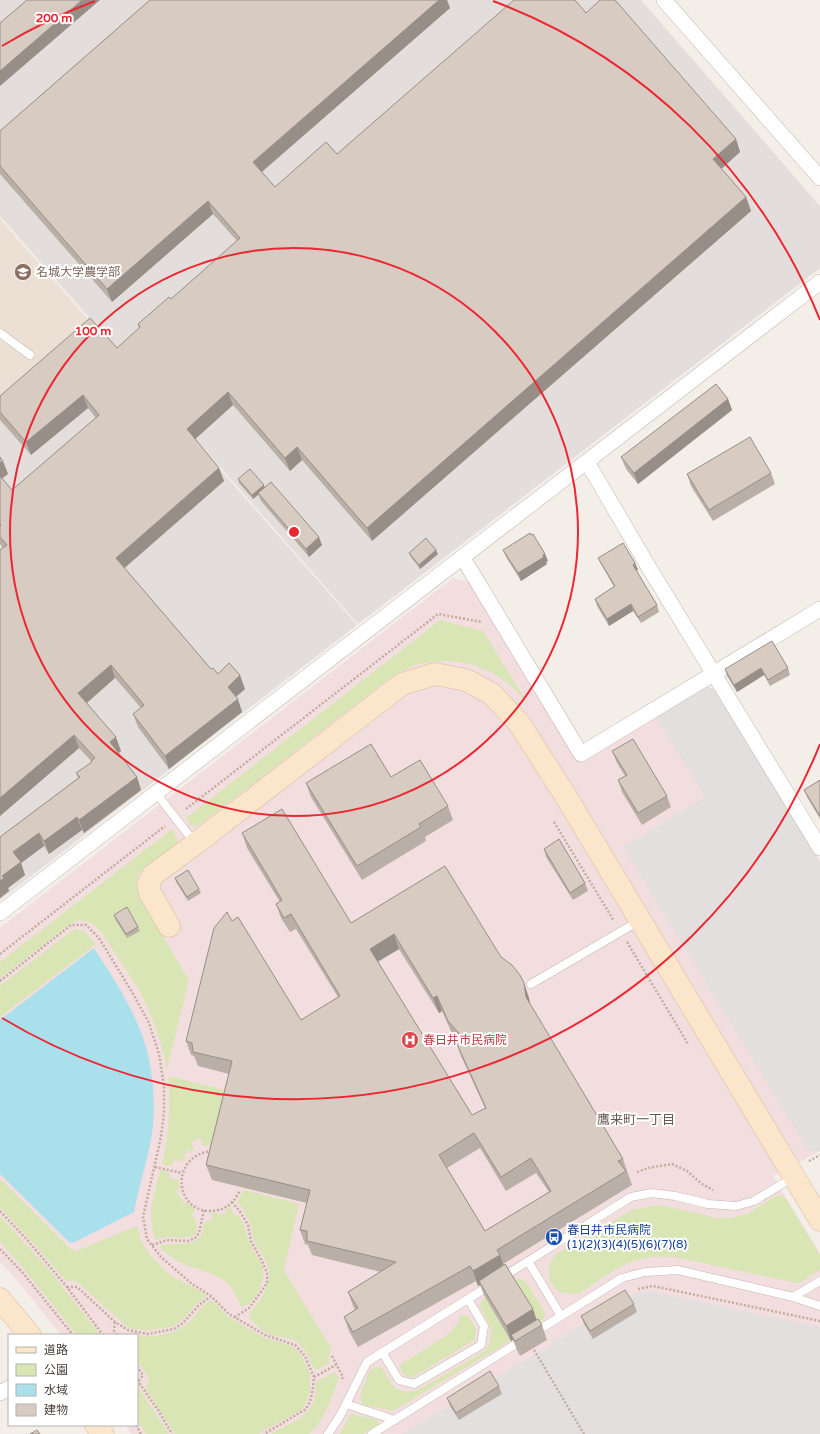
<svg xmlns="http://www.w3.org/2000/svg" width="820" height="1434" viewBox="0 0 820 1434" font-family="'Varela Round','Noto Sans JP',sans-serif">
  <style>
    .industrial { fill: #e3dedb }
    .education { fill: #ece0d4 }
    .medical { fill: #f3dedf }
    .green { fill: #d9e5b5 }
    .parking { fill: #e2dfde }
    .water { fill: #aadfec }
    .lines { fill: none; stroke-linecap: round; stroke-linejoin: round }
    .lane-casing { stroke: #c2b7af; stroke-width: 9 }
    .street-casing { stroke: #c2b7af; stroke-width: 16 }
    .secondary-casing { stroke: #d4ba9e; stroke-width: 23 }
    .path { stroke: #c0ad9e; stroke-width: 2.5; stroke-dasharray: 2 2; stroke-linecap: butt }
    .lane { stroke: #fff; stroke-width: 8 }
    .street { stroke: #fff; stroke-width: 15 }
    .secondary { stroke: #fbe6cb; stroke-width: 22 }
    .wall { fill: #baafa7; fill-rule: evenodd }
    .shaded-wall { fill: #978e88 }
    .building { fill: #d8cbc2; stroke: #978e88; fill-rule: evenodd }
    .ring { fill: none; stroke: #ed2731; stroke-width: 2 }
    .labels { text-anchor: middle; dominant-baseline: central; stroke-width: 4; stroke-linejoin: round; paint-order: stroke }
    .education-label { font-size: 12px; fill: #785e54; stroke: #fff; text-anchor: start }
    .health-label { font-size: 12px; fill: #be3a42; stroke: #fff; text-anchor: start }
    .transit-label { font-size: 12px; fill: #164399; stroke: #fff; text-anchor: start }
    .neighbourhood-label { font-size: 13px; fill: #695a50; stroke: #fff }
    .centre { fill: #ed2731; stroke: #fff; stroke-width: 2 }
    .ring-label { font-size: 12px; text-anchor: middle; font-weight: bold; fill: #ed2731; stroke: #fff; stroke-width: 4; stroke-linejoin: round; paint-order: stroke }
  </style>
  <rect width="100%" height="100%" fill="#f4eee9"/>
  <!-- industrial -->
  <path class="industrial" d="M0 0H641L820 206V268L358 624 0 216Z
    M93 325 357 625 0 900V405Z"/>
  <!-- education -->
  <path class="education" d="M0 219 92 324 0 404Z"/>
  <!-- medical -->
  <path class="medical" d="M453 578 470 582 580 762 705 686 820 862V1151L773 1176 820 1253V1434H131L126 1425H137V1335H61L16 1279 0 1262V928Z"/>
  <!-- green -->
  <path class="green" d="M440 620 483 631 530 707C524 700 518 692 511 686 482 660 438 653 402 671 396 674 391 677 386 681L198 826 190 825 186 818Z
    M172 829 177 838V843L138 874 136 883 137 891 189 981 167 1069 160 1040 150 1013 139 990 102 933 93 924 88 922 79 920 70 924 0 978V962Z
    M74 929 84 931 96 944 0 1017V986Z
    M168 1076 229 1091 217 1145 203 1146 200 1138 191 1142 194 1149 191 1152 188 1150 183 1156 185 1159 182 1162 175 1159 171 1166 164 1165 162 1163C169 1134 171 1106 168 1076Z
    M161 1170 168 1172 170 1175 169 1179H178L180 1189 176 1191 185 1204 187 1202 195 1209 192 1215C198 1221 199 1227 195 1235L184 1238 166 1237 155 1240C147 1213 153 1197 160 1171Z
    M0 1179 74 1252 137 1226 141 1241 152 1257 170 1275 206 1294 205 1298 195 1305 185 1318 173 1327 148 1330 131 1329 123 1323 76 1281H66L40 1251 0 1207Z
    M244 1190 299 1204 284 1270 331 1348 328 1361 330 1363 317 1370C308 1364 308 1349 297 1342 288 1336 276 1338 267 1333 259 1329 253 1322 248 1316 252 1309 258 1304 262 1296 276 1270 267 1265 255 1242 252 1236 252 1230 250 1224 249 1218 243 1214 243 1208L237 1202Z
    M782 1195 786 1199 820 1255V1270L801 1282 797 1283 674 1257C665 1257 655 1256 646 1258 622 1262 600 1280 580 1293 553 1300 539 1274 556 1254L632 1210 654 1206H665L717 1218C726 1218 737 1218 746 1214 759 1209 768 1197 782 1195Z
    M230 1207 234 1215H238C247 1226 246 1239 254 1251 257 1257 263 1263 263 1270 265 1283 255 1306 241 1307 238 1300 235 1293 231 1287 218 1272 197 1271 181 1263 172 1259 165 1252 159 1246 178 1240 202 1252 204 1223L206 1221H212V1213L217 1212 218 1215 226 1213V1209Z
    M0 1216 51 1272 100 1335H77L14 1257 0 1242Z
    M519 1279 523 1280 527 1283 544 1311 545 1316 542 1322 393 1411 365 1405 362 1403 360 1397 369 1371C373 1368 377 1366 382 1368 386 1373 388 1380 393 1385 400 1393 411 1393 420 1389L483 1352C499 1333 488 1324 480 1306L482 1300 516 1280Z
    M210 1301 214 1302 227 1316 263 1337 289 1345 296 1349 302 1356 310 1374V1391L305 1405 301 1410 258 1434H175L146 1389 149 1378 137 1361V1335C153 1338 175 1335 188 1323 196 1316 200 1307 210 1301Z
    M463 1315 469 1317C474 1325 479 1332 473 1341L413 1377C405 1378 403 1373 400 1367L401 1364 446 1336 457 1325 460 1316Z
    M335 1372 339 1378C331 1398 325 1421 309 1434H270C285 1426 308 1418 314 1400 316 1394 315 1387 317 1381Z
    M137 1385 169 1434H146L137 1419Z
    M352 1414 377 1420 379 1424 363 1434H340L350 1415Z"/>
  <!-- parking -->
  <path class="parking" d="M705 686 715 689 820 862V1151L817 1152 808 1150 623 847 705 797 656 717Z
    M638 1292H652L820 1327V1434H402L632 1295Z"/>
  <!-- water -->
  <path class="water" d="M94 948C108 970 123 992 134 1016 151 1050 156 1089 153 1126 150 1155 139 1183 134 1212L73 1243 69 1242 0 1174V1020Z"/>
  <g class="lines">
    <defs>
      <path id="lane" d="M0 333 30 355
        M156 793 195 843
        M531 984 639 921
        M528 1261 561 1316
        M501 1278 631 1197 652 1193 675 1196 708 1204 736 1206 754 1201 794 1177
        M793 1297 820 1281
        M534 1333 622 1278 645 1272 678 1270 793 1297 820 1306
        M382 1352 399 1380 414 1384 481 1345 484 1326 468 1299
        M346 1404 395 1420
        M328 1434 340 1416 367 1362 492 1284
        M372 1434 524 1339"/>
      <path id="street" d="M664 0 820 178
        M587 462 648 566 820 848
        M463 558 581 754 820 609
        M0 913 820 282
        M0 1393 9 1388"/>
      <path id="secondary" d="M169 926 150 893 148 884 153 875 195 844 402 684 435 674 466 680 492 694 519 723 565 795 820 1220
        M0 1299 30 1335
        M96 1425 103 1434"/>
    </defs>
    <!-- lane casing -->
    <use href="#lane" class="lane-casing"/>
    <!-- street casing -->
    <use href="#street" class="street-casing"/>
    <!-- secondary casing -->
    <use href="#secondary" class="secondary-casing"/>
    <!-- path -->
    <path class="path" d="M186 809 438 614 482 622
      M554 822 614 921
      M627 942 688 1044
      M0 954 165 826
      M0 981 71 925H86L99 938 132 992 149 1023 159 1054 164 1086V1113L161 1137 143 1217 147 1239 161 1257 192 1284 211 1296 229 1314 265 1335 295 1345 305 1356 314 1377 313 1388 310 1402 306 1409 264 1434
      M212 1151C171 1155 173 1209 209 1211 217 1211 225 1209 231 1203 235 1200 237 1195 240 1191
      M809 1161 820 1155
      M155 1167 182 1173
      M637 1172 648 1168 672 1164 687 1171 702 1184 713 1190
      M232 1202 241 1213 248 1225 251 1241 261 1259 267 1273V1283L258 1296 249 1308 235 1317
      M0 1211 29 1242 67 1287 103 1335
      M152 1245 167 1240 188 1241 195 1238 199 1233 204 1210
      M0 1249 22 1272 73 1335
      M67 1287H77L115 1322 128 1330 148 1334 174 1329 183 1323 198 1306 211 1296
      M638 1289 653 1286 820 1321
      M115 1322 114 1331 117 1335
      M534 1350 584 1434
      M332 1356 343 1377 342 1379
      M137 1366 143 1375 138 1382
      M314 1377 336 1365
      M137 1380 158 1410 172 1434
      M136 1425 141 1434"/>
    <!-- lane -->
    <use href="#lane" class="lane"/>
    <!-- street -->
    <use href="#street" class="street"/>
    <!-- secondary -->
    <use href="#secondary" class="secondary"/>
  </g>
  <!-- wall -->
  <path class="wall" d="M150 0H447L450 8 262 172 275 187 337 154 586 13 736 139 740 152 721 169 746 197 751 211 372 541 302 460 290 471 233 405 195 439 219 468 224 481 124 568 211 669 245 689 236 697 242 712 169 769 138 727 133 714 141 708 115 678 87 703 121 751 118 753 137 777 141 790 84 833 82 830 49 854 44 846 21 863 25 875 8 888 9 891 0 898V837L78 778 76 773 92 762 79 748 0 816V550L3 548 0 544V457L8 474 2 478 12 490 96 418 88 408 31 455 0 420V396L117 348 139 329 138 324 171 299 237 241 213 214 112 302 0 174V131Z
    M728 399 732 410 638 484 626 469 621 457Z
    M771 473 775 484 713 521 691 486 687 474Z
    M238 479 265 488 322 545 309 557 261 501 258 494 253 499 239 483Z
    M503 550 545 554 548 561 546 562 547 564 521 581 506 557Z
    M409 553 438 554 420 569 410 556Z
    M598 558 635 563 638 570 636 571 657 605 659 612 641 623 633 611 609 626 597 606 595 599 614 587 601 564Z
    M788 668 790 675 770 686 764 675 737 692 727 676 725 669Z
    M612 751 667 796 671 807 642 825 622 792 618 780 625 776 617 763Z
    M391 777 448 806 453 820 425 837 426 841 362 880 311 797 306 783Z
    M820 780V819L807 797 804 790Z
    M242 833 351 923 501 957 524 983 529 998 530 1004 623 1159 632 1185 503 1264 536 1320 542 1325 547 1340 520 1356 517 1350 513 1340 511 1341 484 1295 480 1285 478 1286 476 1281 358 1347 349 1331 344 1317 355 1310 353 1306 348 1292 381 1272 312 1255 308 1245 305 1244 300 1230 307 1203 212 1180 206 1165 229 1074 198 1066 194 1056 191 1055 186 1041 232 921 301 1020 338 997 296 929 290 932 281 918 276 904 280 902 247 848ZM399 949 439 1013 442 1011 453 1036 458 1041 456 1042 461 1056 485 1108 472 1115 378 962ZM480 1148 506 1191 536 1173 549 1192 485 1231 447 1168Z
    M544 849 585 883 588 891 573 900 546 857Z
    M175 878 199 889 201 893 188 901 176 882Z
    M114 915 138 927 140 931 127 938 115 919Z
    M634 1304 637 1312 593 1339 584 1324 581 1316Z
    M499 1386 502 1394 459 1420 450 1406 447 1398Z"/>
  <!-- shaded-wall -->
  <path class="shaded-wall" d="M82 0H100L0 86V71Z
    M439 0H447L450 8 258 175 253 162Z
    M736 139 740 152 718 172 713 159Z
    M746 197 751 211 372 541 367 528Z
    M208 201 213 214 112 302 107 289Z
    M228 392 233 405 192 442 187 429Z
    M83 395 88 408 31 455 26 442Z
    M728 399 732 410 638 484 634 473Z
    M297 447 302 460 290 471 285 458Z
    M3 461 8 474 0 480V463Z
    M219 468 224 481 120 572 116 558Z
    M264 485 265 489 253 499 252 495Z
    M319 537 322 545 309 557 306 549Z
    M436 550 438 554 420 569 419 565Z
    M545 554 548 561 546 562 547 564 521 581 518 573Z
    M635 563 638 570 635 571 633 565Z
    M631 604 633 611 609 626 607 619Z
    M111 665 115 678 83 706 78 693Z
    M761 668 764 675 737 692 734 685Z
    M240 675 245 689 232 700 228 687Z
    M238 699 242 712 169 769 165 756Z
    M74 735 79 748 0 816V798Z
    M116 737 121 751 115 756 110 742Z
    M137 777 141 790 84 833 79 820Z
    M77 817 82 830 49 854 44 841Z
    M39 833 44 846 21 863 25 875 8 888 9 891 0 898V881L13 852Z
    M394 934 399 949 375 963 370 949Z
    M524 983 529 998 531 1011 526 997Z
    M437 996 442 1011 439 1013 433 998Z
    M500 1255 505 1269 479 1281 480 1285 478 1286 473 1271Z
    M533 1309 538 1324 511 1335 513 1340 511 1341 506 1326Z"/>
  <!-- building -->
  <path class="building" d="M27 0H82L0 71V23Z
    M150 0H439L253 162 275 187 326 142 337 154 514 0H575L586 13 600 0H615L736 139 713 159 746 197 367 528 297 447 285 458 228 392 187 429 219 468 116 558 211 669 213 668 218 674 229 663 240 675 228 687 238 699 165 756 133 714 144 705 111 665 78 693 116 737 110 742 137 777 79 820 77 817 44 841 39 833 13 852 21 862 2 876 4 878 0 881V837L80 777 76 773 92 762 91 761 95 758 74 735 0 798V550L7 545 0 537V526L1 525 0 524V476L12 490 99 415 83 395 26 442 0 412V396L90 318 117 348 140 327 138 324 169 297 171 299 240 238 208 201 107 289 0 166V131Z
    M716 384 728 399 634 473 621 457Z
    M750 437 771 473 709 510 687 474Z
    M0 457 3 461 0 463Z
    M250 469 264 485 252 495 238 479Z
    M271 482 319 537 306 549 258 493Z
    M530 533 531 535 533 534 545 554 543 555 544 557 518 573 503 550Z
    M426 538 436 550 419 565 409 553Z
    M623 543 635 563 633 565 657 605 638 617 631 604 607 619 595 599 615 586 598 558Z
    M772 641 788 668 768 680 761 668 734 685 725 669Z
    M633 739 667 796 638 813 618 780 627 775 612 751Z
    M371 744 391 777 420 760 448 806 419 824 421 827 357 866 306 783Z
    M820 780V816L804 790Z
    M282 809 351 923 445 866 501 957 512 965 520 975 524 983 526 997 623 1159 618 1161 626 1171 497 1250 500 1255 473 1271 470 1266 353 1332 344 1317 358 1308 348 1292 396 1262 307 1241V1231L300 1230 310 1190 206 1165 232 1061 193 1052 192 1043 186 1041 214 928 227 912 232 921 238 917 301 1020 340 996 291 914 284 918 276 904 282 900 242 833ZM394 934 433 998 437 996 448 1021 463 1038 456 1042 486 1108 472 1115 370 949ZM474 1133 501 1177 531 1158 551 1191 485 1231 439 1155Z
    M559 839 585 883 570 893 544 849Z
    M188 870 199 889 187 897 175 878Z
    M127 907 138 927 126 934 114 915Z
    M505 1264 533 1309 506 1326 479 1281Z
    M625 1290 634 1304 590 1331 581 1316Z
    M538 1319 542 1325 515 1341 511 1335Z
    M490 1371 499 1386 456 1413 447 1398Z
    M37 1430 40 1434H30Z"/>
  <!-- distance rings -->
  <g class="ring">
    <circle cx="294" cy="532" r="284"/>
    <path d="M820 744A567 567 0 0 1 2 1018M2 46A567 567 0 0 1 95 1M493 1A567 567 0 0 1 820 320"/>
  </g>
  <!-- icons -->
  <defs>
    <symbol id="university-disc" viewBox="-11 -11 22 22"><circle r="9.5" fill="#8d6e63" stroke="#fff"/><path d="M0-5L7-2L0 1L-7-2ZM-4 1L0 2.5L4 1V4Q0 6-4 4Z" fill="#fff"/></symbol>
    <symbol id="hospital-disc" viewBox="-11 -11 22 22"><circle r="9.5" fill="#e0444e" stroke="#fff"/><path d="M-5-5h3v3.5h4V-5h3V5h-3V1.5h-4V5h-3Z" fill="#fff"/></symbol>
    <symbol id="bus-disc" viewBox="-11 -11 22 22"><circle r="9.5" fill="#1a4fb4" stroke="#fff"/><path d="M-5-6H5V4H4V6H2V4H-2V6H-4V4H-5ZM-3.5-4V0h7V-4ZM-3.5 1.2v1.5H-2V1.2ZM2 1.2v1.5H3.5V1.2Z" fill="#fff"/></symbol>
  </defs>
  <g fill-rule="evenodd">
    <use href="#university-disc" x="13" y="262" width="20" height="20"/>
    <use href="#hospital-disc" x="400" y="1030" width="20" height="20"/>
    <use href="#bus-disc" x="544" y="1227" width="20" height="20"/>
  </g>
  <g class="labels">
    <!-- education labels -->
    <g class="education-label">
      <text x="36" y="272">名城大学農学部</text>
    </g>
    <!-- health labels -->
    <g class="health-label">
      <text x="423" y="1040">春日井市民病院</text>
    </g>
    <!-- transit labels -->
    <g class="transit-label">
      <text x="567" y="1230">春日井市民病院<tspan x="567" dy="14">(1)(2)(3)(4)(5)(6)(7)(8)</tspan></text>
    </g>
    <!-- neighbourhood labels -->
    <g class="neighbourhood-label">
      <text x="636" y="1120">鷹来町一丁目</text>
    </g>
  </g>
  <circle cx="294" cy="532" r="6" class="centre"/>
  <g class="ring-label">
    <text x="54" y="22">200 m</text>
    <text x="93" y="335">100 m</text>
  </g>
  <!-- legend -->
  <rect x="8" y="1334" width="130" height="92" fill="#ffffff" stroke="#b5b2af"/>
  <rect x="16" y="1347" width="20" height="6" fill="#fbe6cb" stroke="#b5b2af"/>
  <text x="44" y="1354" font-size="12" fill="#473e38">道路</text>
  <rect x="16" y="1364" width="20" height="12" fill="#d9e5b5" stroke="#b5b2af"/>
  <text x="44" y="1374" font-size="12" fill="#473e38">公園</text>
  <rect x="16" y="1384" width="20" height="12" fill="#aadfec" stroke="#b5b2af"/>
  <text x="44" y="1394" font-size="12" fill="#473e38">水域</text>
  <rect x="16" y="1404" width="20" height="12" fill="#d8cbc2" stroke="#b5b2af"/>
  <text x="44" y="1414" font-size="12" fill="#473e38">建物</text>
</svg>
